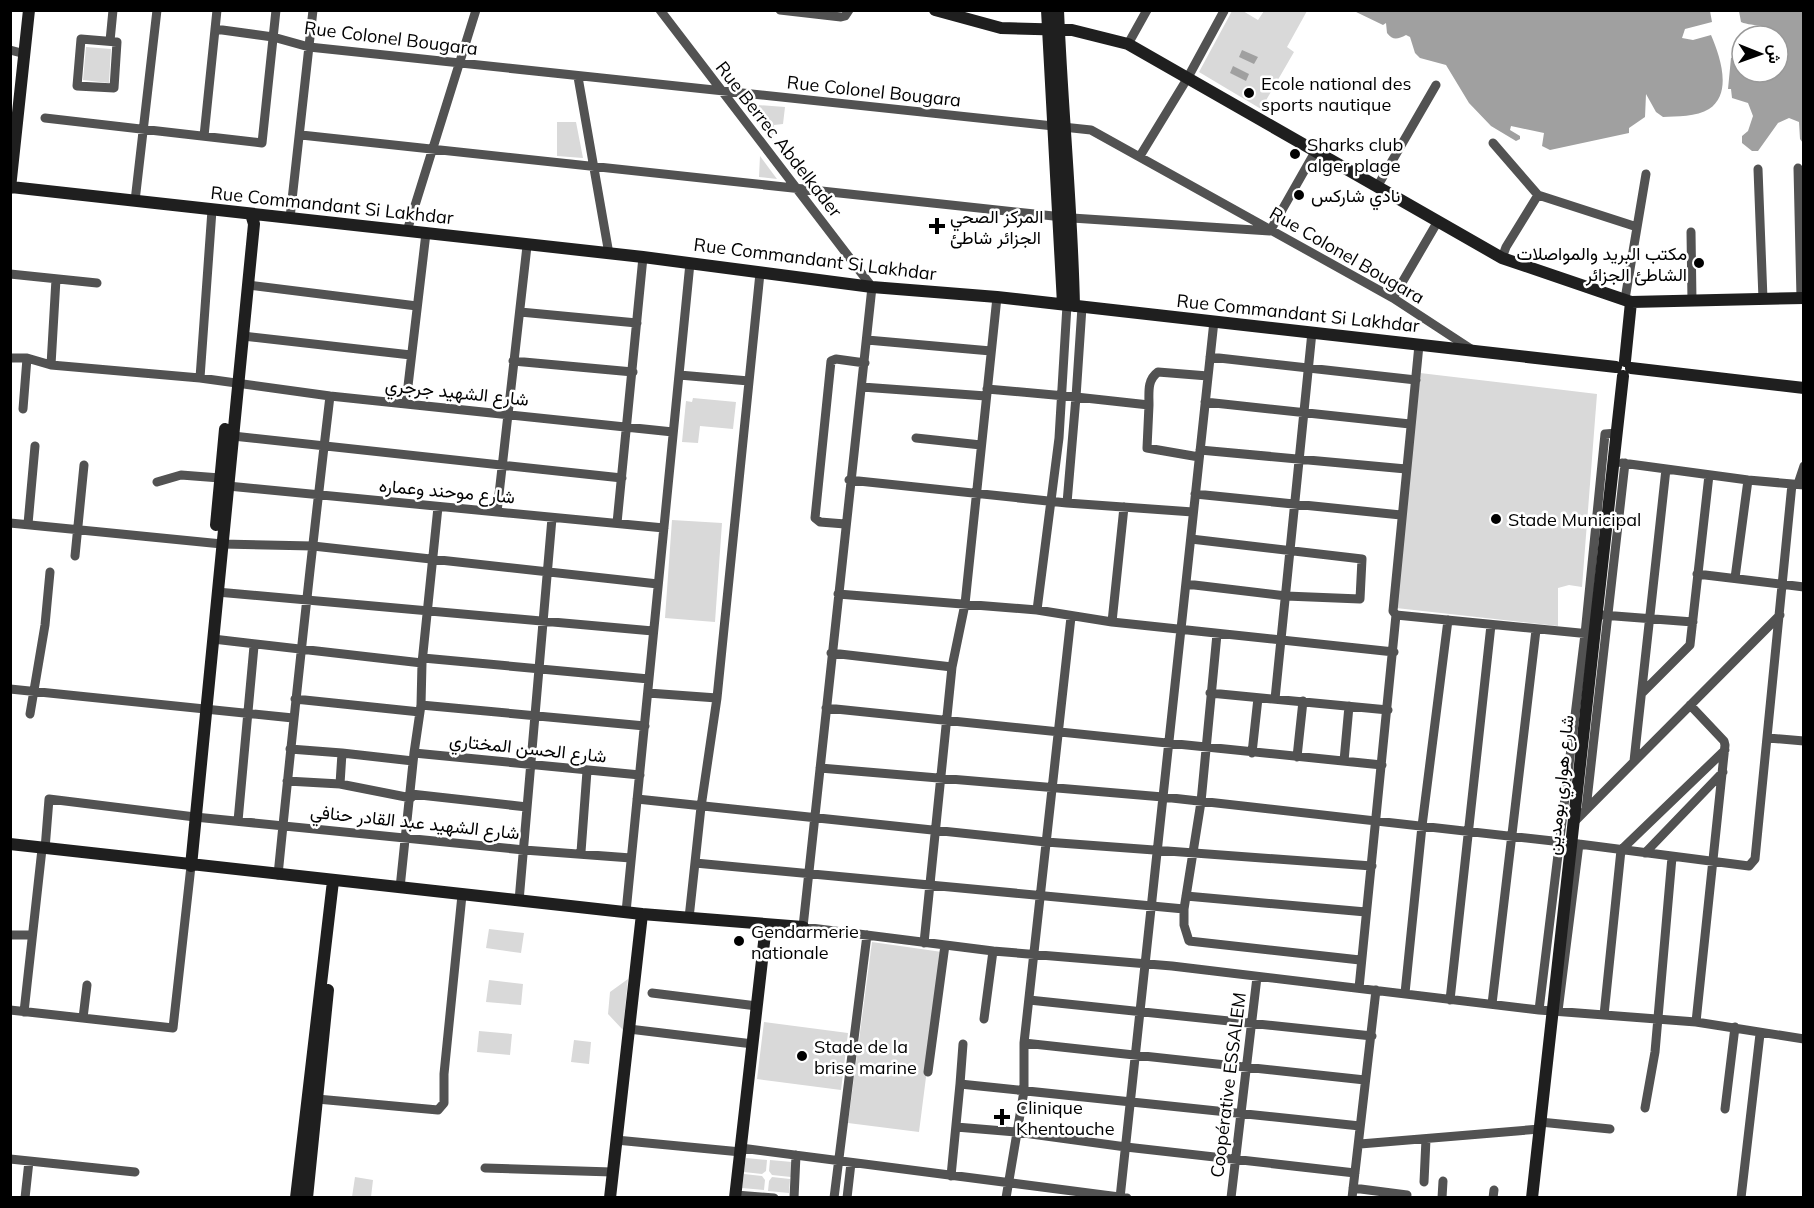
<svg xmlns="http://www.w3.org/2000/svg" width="1814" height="1208" viewBox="0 0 1814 1208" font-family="Mulish,Vazirmatn,sans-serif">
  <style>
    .green { fill: #d9d9d9 }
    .water { fill: #a0a0a0 }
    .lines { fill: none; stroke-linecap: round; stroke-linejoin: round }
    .street { stroke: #525252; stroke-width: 9 }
    .secondary { stroke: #1f1f1f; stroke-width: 12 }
    .poi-dot { fill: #000; stroke: #fff; stroke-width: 2 }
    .labels { text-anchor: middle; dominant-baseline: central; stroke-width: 5; stroke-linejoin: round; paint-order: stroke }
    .street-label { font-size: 18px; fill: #000; stroke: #fff }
    .poi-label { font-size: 18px; fill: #000; stroke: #fff; text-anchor: start }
  </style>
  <rect width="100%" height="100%" fill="#fff"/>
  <!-- green -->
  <path class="green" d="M1232 11H1243L1258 20 1264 11H1307L1287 47 1294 52 1261 109 1199 72Z
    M86 47 111 49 109 83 83 80Z
    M743 104 785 107 783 124 774 125 773 141Z
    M557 122H576L583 158 557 156Z
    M760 156 777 179 759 177Z
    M1420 373 1597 394 1582 587 1569 585 1558 588V626L1396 608Z
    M693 398 736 402 733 429 700 426 698 443 682 442 686 401 692 402Z
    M672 520 722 523 715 622 665 618Z
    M489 929 524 933 521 953 486 948Z
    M872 942 942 952 919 1132 848 1123Z
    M628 979 623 1030 608 1014 610 992Z
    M489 980 523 984 521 1005 486 1002Z
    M764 1022 848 1033 841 1090 757 1079Z
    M479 1031 512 1034 510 1055 477 1052Z
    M574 1040 591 1042 589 1064 571 1062Z
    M746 1158 767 1160 766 1171 762 1174 744 1172Z
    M770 1160 792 1162 791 1177 772 1175 769 1171Z
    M744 1174 762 1176 765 1180 764 1190 742 1188Z
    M355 1177 373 1180 371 1197H352Z
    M772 1177 790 1179 789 1193 768 1191 769 1181Z"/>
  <!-- water -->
  <path class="water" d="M1354 11H1710L1712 22 1685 29 1682 38 1693 40 1711 35C1720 56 1733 93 1709 109 1697 117 1676 116 1663 117L1656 112 1646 94 1645 117 1629 128V133L1550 150 1542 146 1544 133 1511 126 1510 130 1520 136V139L1516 141 1491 126 1469 103 1446 65 1420 58 1415 53 1410 37 1406 35C1398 39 1393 41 1387 33L1386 23 1383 25Z
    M1739 11H1803V143L1800 139 1799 122 1789 118 1778 123 1758 151H1752L1742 143V136L1748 131 1753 116 1748 103 1732 98 1731 89H1728L1731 58 1742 55V72H1778V48L1782 42C1779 22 1755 28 1741 22Z
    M1242 50 1258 57 1254 64 1239 57Z
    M1233 66 1249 74 1246 81 1230 73Z"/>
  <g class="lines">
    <!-- street -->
    <path class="street" d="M660 10 872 287 803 927 993 951 1172 966 1539 1010 1696 1022 1804 1039
      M780 10 841 17 845 16 849 10
      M215 29 273 37 309 47 1091 130 1393 298 1471 349
      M81 39 117 42 114 88 77 86Z
      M110 41 113 10
      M1128 44 1147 10
      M10 50 25 54
      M578 77 609 254
      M45 118 262 143 276 10
      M301 135 1072 218 1270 231 1315 152
      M204 136 217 10
      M1493 143 1538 195 1637 227
      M1140 156 1187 79 1224 11
      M1798 168 1801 298
      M1758 169 1763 299
      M1377 187 1436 85
      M135 201 157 10
      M290 218 313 10
      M407 231 476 10
      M1691 232 1692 301
      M1502 258 1506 247 1538 195
      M10 274 97 283
      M248 285 417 306
      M1393 298 1438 221
      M1625 299 1646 174
      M1082 307 1076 397 1149 405 1147 448 1199 457
      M520 312 637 323
      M243 336 411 355
      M867 340 991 351
      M1210 357 1416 380
      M10 358H27L51 365 200 378 330 396 673 432
      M513 361 633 372
      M51 365 56 279
      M679 375 749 381
      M200 378 212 210
      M862 387 986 396
      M987 389 1076 397 1067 503
      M1205 402 1410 424
      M406 403 426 233
      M1149 405C1149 392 1147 380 1158 372L1208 376
      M23 409 27 358
      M233 436 622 478
      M916 438 981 445
      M1200 450 1406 469
      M1622 463 1748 480 1804 485
      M849 480 1067 503 1193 512
      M157 482 181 475 220 478
      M1798 484 1804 466
      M228 486 664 528
      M1195 494 1401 515
      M497 512 527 246
      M10 523 222 544 313 546 658 584
      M617 523 643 257
      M28 524 35 446
      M845 524 820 522 815 518 831 361 836 359 865 363
      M75 556 84 465
      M1697 574 1804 587
      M1735 578 1748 480
      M1186 584 1286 596 1360 599 1362 559 1191 539
      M217 592 653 631
      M838 594 1037 610 1112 622 1394 652
      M1037 610 1059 438 1067 305
      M1396 615 1393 611 1419 345
      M1602 615 1693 622
      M1112 622 1124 507
      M1217 634 1201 802 1184 909V925L1189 941 1360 960
      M213 639 422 663
      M831 653 952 667
      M423 658 649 679
      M10 689 293 718
      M648 693 717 698
      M1210 693 1388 710
      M1642 693 1690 645 1709 475
      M295 699 420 712
      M1275 699 1312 332
      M421 705 645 726
      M1690 705 1724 741 1725 745 1696 1022
      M826 708 1382 765
      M30 714 45 625 50 572
      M1768 738 1804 741
      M290 749 342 753
      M414 753 640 775
      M1252 753 1258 698
      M1297 757 1303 701
      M1344 761 1349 706
      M1634 761 1666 469
      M820 768 1163 797 1571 843 1749 866 1755 859 1792 484
      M287 781 340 784 411 798
      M340 784 342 753 413 761
      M411 794 527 807
      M637 799 1046 842 1372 866
      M1586 809 1625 463
      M238 821 254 646
      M1574 822 1780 615
      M45 849 49 799 195 817 524 850 631 858
      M581 852 587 771
      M1645 853 1723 772
      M695 863 1184 909
      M278 875C294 715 311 556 330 396
      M400 888 414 753 421 705 422 663 438 507
      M1186 896 1366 912
      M519 901 552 518
      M626 912 690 263
      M689 918 701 807 717 698 760 273
      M10 935H32
      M924 943 952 667 965 604 997 297
      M1359 988 1396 615 1590 634
      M652 993 757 1006
      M1405 993 1422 826 1448 620
      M1029 1000 1372 1036
      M1450 1000 1491 625
      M1492 1004 1536 630
      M10 1010 173 1028 191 866
      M1539 1010 1585 634 1605 434 1617 433
      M1558 1011 1579 844
      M24 1012 42 849
      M1604 1015 1621 850 1725 750
      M83 1018 87 985
      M984 1019 993 951
      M629 1029 753 1044
      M1024 1043 1365 1080
      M928 1072 945 945
      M960 1084 963 1044
      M317 1099 438 1110 444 1103V1074L462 895
      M1645 1108 1655 1052 1672 857
      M1725 1109 1735 1027
      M1540 1122 1610 1129
      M956 1127 1016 1132 1126 1147 1355 1173
      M616 1140 741 1152
      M1360 1144 1540 1129
      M741 1148 1127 1198
      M10 1159 135 1172
      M485 1168 612 1172
      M951 1176 960 1084 1360 1126
      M1424 1182 1426 1139
      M1353 1188 1407 1195
      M736 1195 774 1198
      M25 1198 29 1161
      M794 1198 796 1155
      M834 1198 867 935
      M847 1198 851 1163
      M1006 1198 1024 1091V1043L1071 617
      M1120 1198 1214 321
      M1231 1198 1257 977
      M1352 1198 1376 990
      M1442 1198 1443 1181
      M1493 1198 1494 1190
      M1741 1198 1760 1034"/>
    <!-- secondary -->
    <path class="secondary" d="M935 10 1001 28 1072 30 1128 44 1502 258 1631 302 1804 298
      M1047 10 1063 304
      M1058 10C1062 109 1072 207 1074 306
      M11 187 643 257 872 287 997 297 1616 367
      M10 188 29 10
      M1625 361 1631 302
      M1631 368 1804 388
      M216 525 225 429
      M10 844 642 914 803 927
      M191 866 254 224 251 214
      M296 1198 333 881
      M307 1198 328 990
      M610 1198 642 914
      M735 1198 766 925
      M1532 1198 1623 376"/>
  </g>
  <!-- markers -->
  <g class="poi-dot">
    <circle cx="1249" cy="93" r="6"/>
    <circle cx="1295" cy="154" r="6"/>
    <circle cx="1299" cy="195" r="6"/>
    <path d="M934 217h6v6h6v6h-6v6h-6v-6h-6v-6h6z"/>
    <circle cx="1699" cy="263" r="6"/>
    <circle cx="1496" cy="519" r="6"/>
    <circle cx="739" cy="941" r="6"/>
    <circle cx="802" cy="1056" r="6"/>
    <path d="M999 1108h6v6h6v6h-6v6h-6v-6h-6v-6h6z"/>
  </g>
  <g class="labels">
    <!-- street labels -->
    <g class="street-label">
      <text transform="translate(391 38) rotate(7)">Rue Colonel Bougara</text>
      <text transform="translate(874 91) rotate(6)">Rue Colonel Bougara</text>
      <text transform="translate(779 139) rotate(52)">Rue Berrec Abdelkader</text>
      <text transform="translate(332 205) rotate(6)">Rue Commandant Si Lakhdar</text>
      <text transform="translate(1347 255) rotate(30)">Rue Colonel Bougara</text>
      <text transform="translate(815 259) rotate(7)">Rue Commandant Si Lakhdar</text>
      <text transform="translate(1298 313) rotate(6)">Rue Commandant Si Lakhdar</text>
      <text transform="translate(457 392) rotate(6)">شارع الشهيد جرجري</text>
      <text transform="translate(447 491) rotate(5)">شارع موحند وعماره</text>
      <text transform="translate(528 748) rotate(6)">شارع الحسن المختاري</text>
      <text transform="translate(1560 785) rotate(-84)">شارع هواري بومدين</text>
      <text transform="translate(415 822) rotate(6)">شارع الشهيد عبد القادر حنافي</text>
      <text transform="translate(1228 1085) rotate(-83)">Coopérative ESSALEM</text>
    </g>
    <!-- poi labels -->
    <g class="poi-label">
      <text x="1261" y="83">Ecole national des<tspan x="1261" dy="21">sports nautique</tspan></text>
      <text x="1307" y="144">Sharks club<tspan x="1307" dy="21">alger plage</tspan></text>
      <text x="1311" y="195">نادي شاركس</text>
      <text x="950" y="216">المركز الصحي<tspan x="950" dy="21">الجزائر شاطئ</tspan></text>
      <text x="1687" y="253" text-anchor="end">مكتب البريد والمواصلات<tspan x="1687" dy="21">الشاطئ الجزائر</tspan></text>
      <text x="1508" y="519">Stade Municipal</text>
      <text x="751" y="931">Gendarmerie<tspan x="751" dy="21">nationale</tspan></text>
      <text x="814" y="1046">Stade de la<tspan x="814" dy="21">brise marine</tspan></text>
      <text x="1016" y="1107">Clinique<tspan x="1016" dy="21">Khentouche</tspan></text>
    </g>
  </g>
  <!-- border -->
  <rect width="1814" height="1208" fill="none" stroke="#000000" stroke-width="24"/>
  <!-- north arrow -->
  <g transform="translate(1760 54) rotate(91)"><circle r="28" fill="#ffffff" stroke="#999999" stroke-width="1.5"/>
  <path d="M0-4.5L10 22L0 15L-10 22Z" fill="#000000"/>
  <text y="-9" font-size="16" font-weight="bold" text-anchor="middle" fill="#000000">ش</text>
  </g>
</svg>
